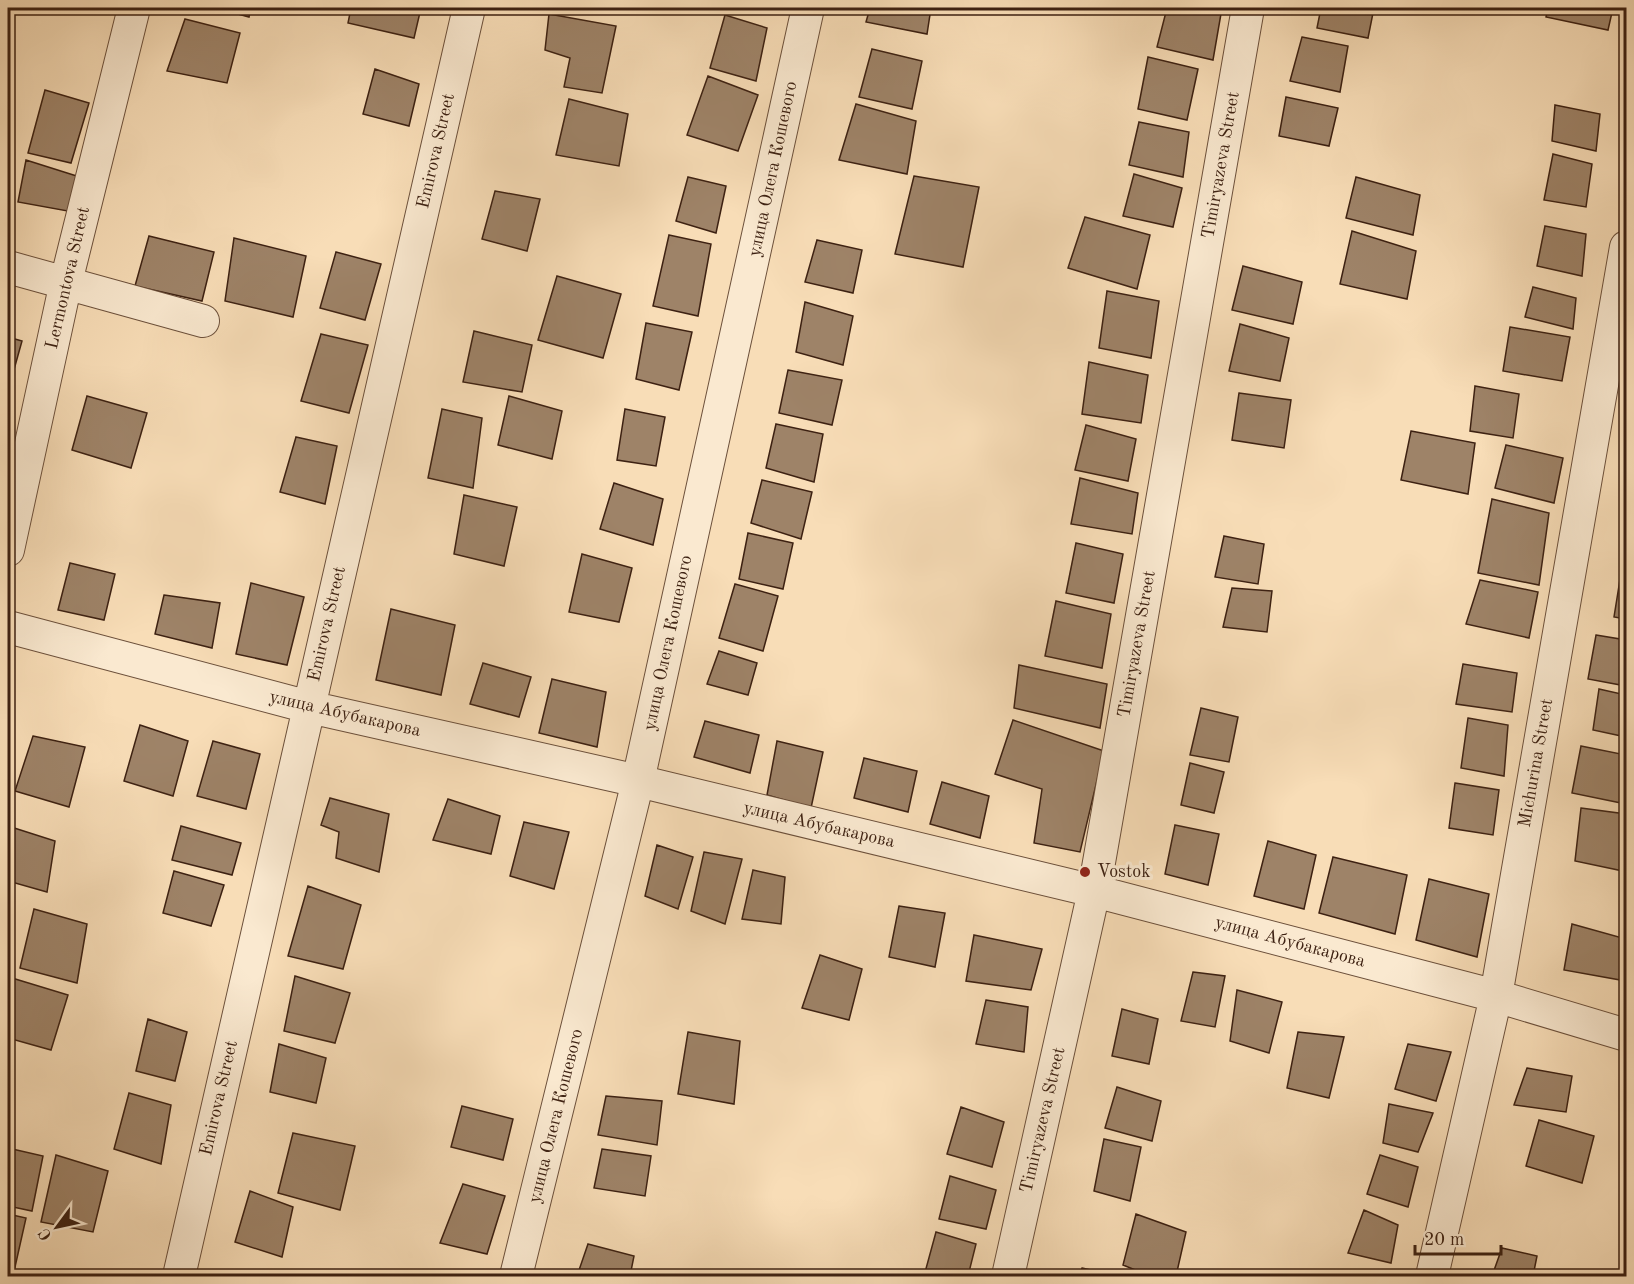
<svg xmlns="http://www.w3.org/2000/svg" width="1634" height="1284" viewBox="0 0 1634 1284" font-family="'Old Standard TT',serif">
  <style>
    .building { fill: #9e8368; stroke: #3d2112; stroke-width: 1.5 }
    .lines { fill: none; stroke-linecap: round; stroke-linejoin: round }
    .street-casing { stroke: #6c503b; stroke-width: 34 }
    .street { stroke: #fae9d0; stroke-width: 32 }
    .poi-dot { fill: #8f2418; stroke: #fae9d0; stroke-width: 2 }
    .labels { text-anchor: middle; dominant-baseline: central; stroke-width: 6; stroke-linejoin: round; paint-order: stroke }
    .street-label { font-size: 18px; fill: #3d2112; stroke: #fae9d0 }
    .poi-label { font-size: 18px; fill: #3d2112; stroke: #fae9d0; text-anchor: start }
  </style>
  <rect width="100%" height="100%" fill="#f8ddb7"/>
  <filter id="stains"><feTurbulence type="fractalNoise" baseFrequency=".00333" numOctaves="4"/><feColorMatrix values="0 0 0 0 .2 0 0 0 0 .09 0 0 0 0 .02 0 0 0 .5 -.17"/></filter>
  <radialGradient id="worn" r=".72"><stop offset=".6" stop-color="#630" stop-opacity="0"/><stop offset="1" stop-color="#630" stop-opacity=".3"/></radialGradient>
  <!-- building -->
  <path class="building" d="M216 8H251L249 17Z
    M351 8H421L414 38 348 23Z
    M870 8H931L927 34 866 22Z
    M1167 8H1222L1213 60 1157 47Z
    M1321 8H1374L1368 38 1317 28Z
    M1548 8H1613L1608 30 1546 17Z
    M549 14 616 26 602 93 564 87 570 58 545 50Z
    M725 15 767 28 756 81 710 68Z
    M185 19 240 33 227 83 167 71Z
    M1302 37 1348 46 1340 92 1290 81Z
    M872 49 922 61 912 109 859 97Z
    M1148 57 1198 69 1187 120 1138 109Z
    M375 69 419 84 409 126 363 114Z
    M708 76 758 95 738 151 687 135Z
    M45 90 89 103 71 163 28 153Z
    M1286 97 1338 108 1329 146 1279 136Z
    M569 99 628 114 619 166 556 155Z
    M856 104 916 121 907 174 839 160Z
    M1555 105 1600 114 1596 151 1552 141Z
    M1139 122 1189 132 1183 177 1129 165Z
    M1553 154 1592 164 1586 207 1544 200Z
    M26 160 83 178 73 212 18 202Z
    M1134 174 1182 188 1173 227 1123 216Z
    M914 176 979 187 963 267 895 254Z
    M688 177 726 186 716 233 676 221Z
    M1356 177 1420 195 1413 235 1346 218Z
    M495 191 540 199 527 251 482 239Z
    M1085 217 1150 235 1137 289 1068 268Z
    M1545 226 1586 234 1582 276 1537 266Z
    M1352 231 1416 251 1407 299 1340 284Z
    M669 235 711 244 698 316 653 306Z
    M149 236 214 252 202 301 135 286Z
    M234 238 306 256 293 317 225 301Z
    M817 240 862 250 853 293 805 282Z
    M336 252 381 264 365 320 320 308Z
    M1243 266 1302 282 1293 324 1232 310Z
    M557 276 621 294 603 358 538 340Z
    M1533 287 1576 298 1573 329 1525 317Z
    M1107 291 1159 301 1151 358 1099 348Z
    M805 302 853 316 843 365 796 352Z
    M646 323 692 332 679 390 636 379Z
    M1240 324 1289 338 1280 381 1229 371Z
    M1510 327 1570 337 1562 381 1503 371Z
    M474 331 532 345 522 392 463 382Z
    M321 334 368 345 349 413 301 401Z
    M8 337 22 341 8 391Z
    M1089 362 1148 375 1141 423 1082 414Z
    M788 370 842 380 832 425 779 413Z
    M1475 386 1519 394 1513 438 1470 431Z
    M1239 393 1291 400 1284 448 1232 440Z
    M87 396 147 413 131 468 72 450Z
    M509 396 562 411 552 459 498 445Z
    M442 409 482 418 473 488 428 478Z
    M625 409 665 417 656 466 617 460Z
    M776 424 823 434 814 482 766 468Z
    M1086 425 1136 439 1128 481 1075 470Z
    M1411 431 1475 443 1468 494 1401 480Z
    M296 437 337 446 325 504 280 492Z
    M1506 445 1563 458 1554 503 1495 488Z
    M1080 478 1138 493 1132 534 1071 524Z
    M762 480 812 492 801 539 751 523Z
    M614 483 663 499 653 545 600 529Z
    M464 495 517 507 504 566 454 554Z
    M1492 499 1549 513 1539 585 1478 573Z
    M748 533 793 543 783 589 739 579Z
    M1224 536 1264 544 1258 584 1215 577Z
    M1076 543 1123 554 1114 603 1066 593Z
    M582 554 632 568 619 622 569 612Z
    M70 563 115 574 104 620 58 610Z
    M1622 567H1626V619L1614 617Z
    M1480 580 1538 592 1529 638 1466 624Z
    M251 583 304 597 287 665 236 654Z
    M735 584 778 596 763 651 719 638Z
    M1232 588 1272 591 1267 632 1223 627Z
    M164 595 220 603 212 648 155 634Z
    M1056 601 1111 614 1102 668 1045 656Z
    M391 609 455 625 441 695 376 680Z
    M1596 635 1626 640V686L1588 679Z
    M719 651 757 663 748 695 707 684Z
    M483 663 531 677 519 717 470 704Z
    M1463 664 1517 673 1512 712 1456 704Z
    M1019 665 1107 684 1100 728 1014 708Z
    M552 679 606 692 597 747 539 733Z
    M1599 689 1626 695V737L1593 730Z
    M1201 708 1238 717 1229 762 1190 755Z
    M1468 718 1508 725 1504 776 1461 768Z
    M1013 720 1104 751 1080 852 1034 843 1042 789 995 774Z
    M705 721 759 735 750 773 694 757Z
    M140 725 188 741 173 796 124 781Z
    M33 736 85 747 69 807 15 791Z
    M213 741 260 754 246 809 197 796Z
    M777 741 823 752 811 808 767 795Z
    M1581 746 1626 755V804L1572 793Z
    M864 758 917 771 908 812 854 798Z
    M1190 763 1224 772 1214 813 1181 805Z
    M942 782 989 796 980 838 930 824Z
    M1455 783 1499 790 1493 835 1449 828Z
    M330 798 389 814 379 872 336 858 339 832 321 825Z
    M448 799 500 816 491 854 433 840Z
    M1581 808 1626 814V845L1623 871 1575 861Z
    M524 822 569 832 554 889 510 876Z
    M1175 825 1219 834 1208 885 1165 874Z
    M8 826 55 841 47 892 8 881Z
    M181 826 241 843 232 875 172 860Z
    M1268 841 1316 855 1304 909 1254 896Z
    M657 845 693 857 678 909 645 896Z
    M704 852 742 859 725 924 691 911Z
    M1333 857 1407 875 1395 934 1319 913Z
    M753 870 785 877 781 924 742 919Z
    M174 871 224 885 211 926 163 913Z
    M1429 879 1489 894 1477 957 1416 940Z
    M308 886 361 905 343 969 288 956Z
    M899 906 945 913 935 967 889 957Z
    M34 909 87 924 77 983 20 968Z
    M1572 924 1626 939V981L1564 970Z
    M974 935 1042 949 1031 990 966 981Z
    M820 955 862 969 849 1020 802 1008Z
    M1193 972 1225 976 1215 1027 1181 1021Z
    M295 976 350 993 335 1043 284 1031Z
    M12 978 68 995 51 1050 8 1038V992Z
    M1237 990 1282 1002 1269 1053 1230 1041Z
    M986 1000 1028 1007 1024 1052 976 1044Z
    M1122 1009 1158 1019 1149 1064 1112 1056Z
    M148 1019 187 1032 175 1081 136 1071Z
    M688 1032 740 1041 734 1104 678 1094Z
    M1298 1032 1344 1037 1329 1098 1287 1088Z
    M279 1044 326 1058 316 1103 270 1092Z
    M1408 1044 1451 1052 1436 1101 1395 1089Z
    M1527 1068 1572 1076 1566 1112 1514 1105Z
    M1117 1087 1161 1101 1152 1141 1105 1128Z
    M129 1093 171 1105 161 1164 114 1149Z
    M606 1096 662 1101 657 1145 598 1135Z
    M1389 1104 1433 1113 1418 1152 1383 1143Z
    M462 1106 513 1119 503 1160 451 1147Z
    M961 1107 1004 1122 992 1167 947 1154Z
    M1539 1120 1594 1136 1582 1183 1526 1166Z
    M293 1133 355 1146 340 1210 278 1193Z
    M1104 1139 1141 1147 1130 1201 1094 1191Z
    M8 1148 43 1156 32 1211 8 1206Z
    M602 1149 651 1156 645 1196 594 1188Z
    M56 1155 108 1171 93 1232 41 1222Z
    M1380 1155 1418 1167 1408 1207 1367 1194Z
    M950 1176 996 1190 986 1229 939 1219Z
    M463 1184 505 1196 487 1254 440 1243Z
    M250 1191 293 1207 282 1257 235 1242Z
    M1364 1210 1398 1225 1391 1263 1348 1253Z
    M8 1214 26 1218 13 1276H8Z
    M1136 1214 1186 1232 1176 1276H1150L1123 1265Z
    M936 1232 976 1244 968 1276H924Z
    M588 1244 634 1256 630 1276H577Z
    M1502 1248 1537 1256 1533 1276H1492Z
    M1082 1268 1118 1276H1079Z
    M1349 1270 1374 1276H1346Z"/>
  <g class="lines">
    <defs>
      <path id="street" d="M8 267 203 321
        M8 550 66 282 134 8
        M8 627 309 707 638 781 1094 891 1496 996 1626 1035
        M179 1276 469 8
        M516 1276 638 781 808 8
        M1008 1276 1094 891 1248 8
        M1432 1276 1496 996 1626 247"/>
    </defs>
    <!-- street casing -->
    <use href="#street" class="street-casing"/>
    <!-- street -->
    <use href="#street" class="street"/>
  </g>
  <!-- markers -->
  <circle class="poi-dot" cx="1085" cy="872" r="6"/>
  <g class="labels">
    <!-- street labels -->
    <g class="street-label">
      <text transform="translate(436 151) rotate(-77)">Emirova Street</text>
      <text transform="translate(1221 165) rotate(-80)">Timiryazeva Street</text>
      <text transform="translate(773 169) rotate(-78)">улица Олега Кошевого</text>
      <text transform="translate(68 278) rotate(-77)">Lermontova Street</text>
      <text transform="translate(327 624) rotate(-77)">Emirova Street</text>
      <text transform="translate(668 643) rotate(-78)">улица Олега Кошевого</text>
      <text transform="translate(1137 644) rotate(-80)">Timiryazeva Street</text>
      <text transform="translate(345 714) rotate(13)">улица Абубакарова</text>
      <text transform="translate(1536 763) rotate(-80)">Michurina Street</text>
      <text transform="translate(819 825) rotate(13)">улица Абубакарова</text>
      <text transform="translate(1290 942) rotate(15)">улица Абубакарова</text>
      <text transform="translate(219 1098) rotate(-77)">Emirova Street</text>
      <text transform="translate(556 1116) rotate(-76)">улица Олега Кошевого</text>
      <text transform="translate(1043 1120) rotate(-77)">Timiryazeva Street</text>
    </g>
    <!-- poi labels -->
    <g class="poi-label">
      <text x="1097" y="872">Vostok</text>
    </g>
  </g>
  <!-- margin -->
  <rect width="1634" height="1284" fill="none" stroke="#f8ddb7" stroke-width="30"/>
  <rect x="9" y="9" width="1616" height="1266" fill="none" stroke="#3d2112" stroke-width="3"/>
  <rect x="15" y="15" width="1604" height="1254" fill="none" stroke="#3d2112" stroke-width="1.5"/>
  <!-- north arrow -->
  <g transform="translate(57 1227) rotate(237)" stroke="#fae9d0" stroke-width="4.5" paint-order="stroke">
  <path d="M0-4.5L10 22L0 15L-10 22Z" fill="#3d2112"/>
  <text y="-9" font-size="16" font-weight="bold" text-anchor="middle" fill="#3d2112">С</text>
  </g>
  <!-- scale -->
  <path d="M1415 1245v9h86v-9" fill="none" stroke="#3d2112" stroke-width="3"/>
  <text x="1424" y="1245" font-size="18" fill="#3d2112" stroke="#fae9d0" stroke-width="4.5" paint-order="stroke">20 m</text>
  <rect width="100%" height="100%" filter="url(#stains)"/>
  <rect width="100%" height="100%" fill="url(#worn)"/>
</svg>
